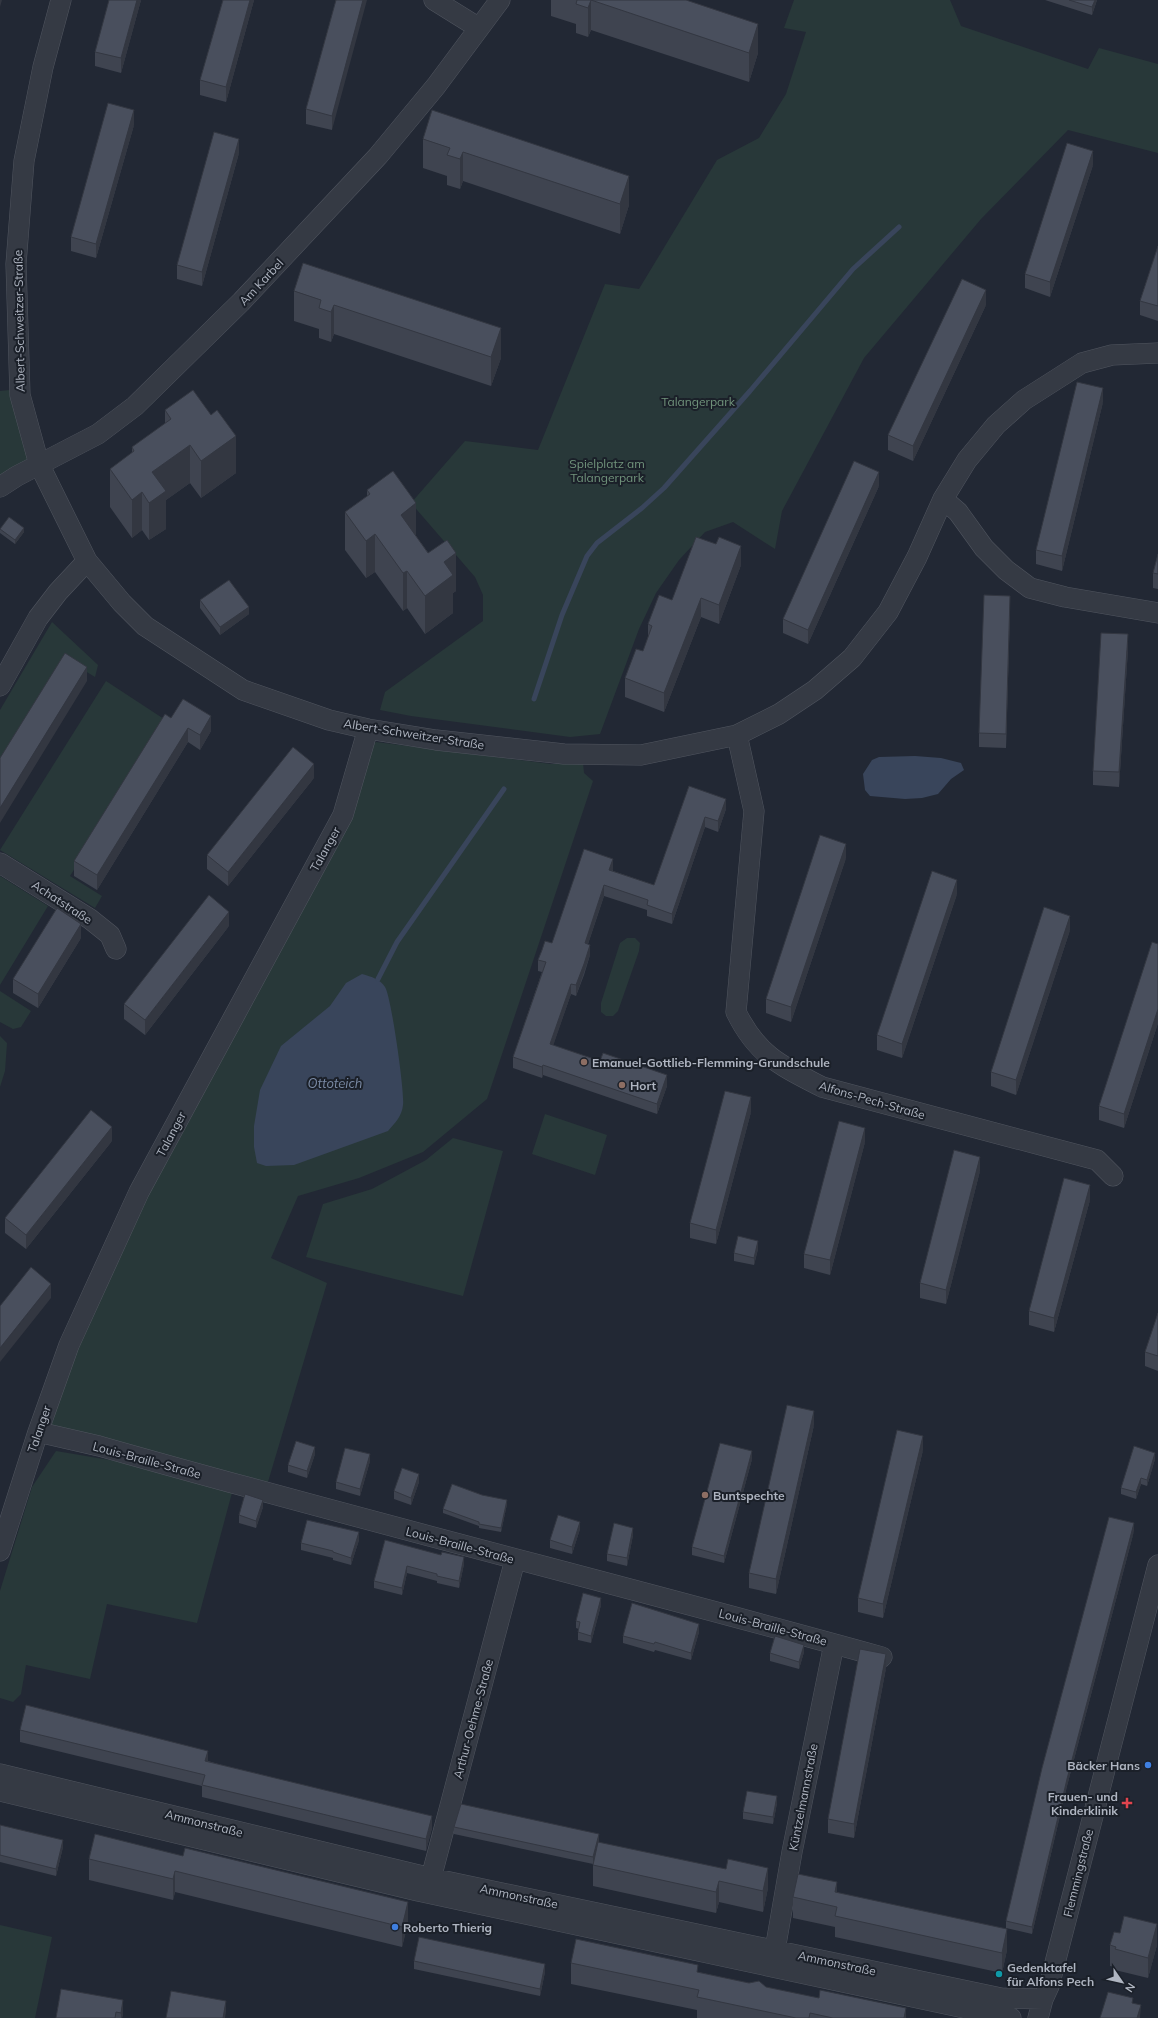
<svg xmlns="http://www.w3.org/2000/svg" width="1158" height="2018" viewBox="0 0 1158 2018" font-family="Mulish,sans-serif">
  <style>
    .green { fill: #283839 }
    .water { fill: #39455b }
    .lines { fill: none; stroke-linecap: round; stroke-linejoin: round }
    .stream { stroke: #39455b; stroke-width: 5 }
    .minor-casing { stroke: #50555f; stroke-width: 21 }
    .minor { stroke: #353a44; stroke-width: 20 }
    .wall { fill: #3f4450 }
    .shaded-wall { fill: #333741 }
    .building { fill: #494f5d; stroke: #333741 }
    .education-dot { fill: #8d6e63; stroke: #1b2029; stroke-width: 1.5 }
    .shop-dot { fill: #3f7fe0; stroke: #1b2029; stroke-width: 1.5 }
    .health-dot { fill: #e0444e; stroke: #1b2029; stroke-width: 1.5 }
    .culture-dot { fill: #0f9aa8; stroke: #1b2029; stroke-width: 1.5 }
    .labels { text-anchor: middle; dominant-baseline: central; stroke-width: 4; stroke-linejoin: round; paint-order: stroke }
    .street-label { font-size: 12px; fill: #afb5c1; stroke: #1b2029 }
    .park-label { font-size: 12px; fill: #71947c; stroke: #1b2029 }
    .poi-label { font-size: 12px; font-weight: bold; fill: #afb5c1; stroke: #1b2029; text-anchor: start }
    .water-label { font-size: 13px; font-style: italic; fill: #7b8ba6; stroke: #1b2029 }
  </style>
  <rect width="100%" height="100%" fill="#222834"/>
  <!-- green -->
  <path class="green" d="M794 0H950L961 26 1088 69 1099 48 1158 64V153L1068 130 981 219 864 358 782 511 775 549 733 522 705 532 679 560 656 593 639 629 600 734 570 737 411 716 380 710 385 692 483 621V595L475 577 411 503 465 441 538 450 605 284 639 289 717 160 759 138 786 94 806 32 784 28Z
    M10 390 21 434 29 453 25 464 0 479V391Z
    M52 622 98 665 95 677 67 660 0 767V710Z
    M106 681 167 721 70 876 102 896 95 908 0 850Z
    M376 742 551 764 583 763 584 773 593 781 487 1099 423 1152 359 1178 298 1196 271 1258 327 1283 268 1482 107 1443 41 1429 72 1345 367 749Z
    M0 876 48 906 0 985Z
    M627 938H635L640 943 639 951 618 1011 613 1016H606L601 1012V1003L620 943Z
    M0 991 31 1011 21 1027 13 1029 0 1022Z
    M0 1036 7 1043 5 1071 0 1087Z
    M545 1114 607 1135 595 1175 532 1154Z
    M453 1138 503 1151 463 1296 306 1257 323 1204 372 1189 426 1160Z
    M56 1451 157 1468 233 1489 197 1623 107 1604 90 1679 26 1665 21 1694 13 1702 0 1698V1591L32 1487Z
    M0 1925 52 1937 35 2018H0Z"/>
  <!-- water -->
  <path class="water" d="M915 756 941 758 961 763 964 770 951 779 938 794 922 798 905 799 870 796 865 790 863 774 872 760 879 757Z
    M362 974C372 977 380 979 385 987 391 995 405 1094 403 1105 402 1116 395 1123 388 1131L294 1165 266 1166 257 1163 254 1147V1126L260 1090 281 1046 330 1006 346 983Z"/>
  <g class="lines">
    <!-- stream -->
    <path class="stream" d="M534 699 562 615 587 556 597 543 642 508 664 488 750 391 853 269 899 227
      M378 979 397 942 504 789"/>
    <defs>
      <path id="minor" d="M61 0 43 67 24 161 16 264 20 395 39 464 87 561 122 603 145 626 243 690 329 720 368 729 436 740 564 754 641 755 737 735 779 714 815 690 852 658 888 612 917 557 943 499 967 460 996 425 1024 400 1082 363 1112 355 1158 353
        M434 0 479 28
        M0 487 17 476 98 434 135 406 241 302 378 156 436 86 500 0
        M943 499 958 512 984 548 1006 570 1030 588 1065 597 1158 613
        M0 686 38 618 58 592 87 561
        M737 735 754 811 736 1012C757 1055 781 1066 822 1087L1097 1160 1113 1176
        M0 863 90 919 110 935 116 949
        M38 1432 99 1446C359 1520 622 1585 882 1657
        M0 1551 38 1432 69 1345 139 1192 343 815 368 729
        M0 1774 431 1878 1001 1998 1043 1999
        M0 1791 418 1891 1011 2018
        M431 1878 515 1560
        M775 1950 792 1852 834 1644
        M1038 2018 1043 1999 1049 1986 1158 1565"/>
    </defs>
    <!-- minor casing -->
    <use href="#minor" class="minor-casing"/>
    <!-- minor -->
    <use href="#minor" class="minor"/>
  </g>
  <!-- wall -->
  <path class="wall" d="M141 0 121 73 95 66V52Z
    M223 0H254L226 102 200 95V80Z
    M336 0 332 130 306 124V109Z
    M551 0H686L758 53 749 82 591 30 588 37 576 33V24L551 16Z
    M1045 0H1097L1092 15Z
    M134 125 96 258 71 251V237Z
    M423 139 629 205 620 234 463 181 460 189 447 185V176L423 168Z
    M239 153 202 286 177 279V265Z
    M1093 165 1050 297 1025 288V274Z
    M1158 246V321L1140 315V301Z
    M294 291 501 358 491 386 334 334 331 342 319 338V329L294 321Z
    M986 305 913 461 888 450V435Z
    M1103 402 1062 571 1036 564V550Z
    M165 410 236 473 201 498 190 483 166 500V529L149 540 142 530 132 538 110 507V469L132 453V447L165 424Z
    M879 486 808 644 783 633V619Z
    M367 490 416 536 456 591 453 593V613L425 634 407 608 403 611 375 572 366 578 345 550V512L367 496Z
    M0 529 24 532 15 544 0 533Z
    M1158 554V589L1153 588V573Z
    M741 565 719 624 701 617 664 712 625 697V678L643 651 648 638V624L672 600Z
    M200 600 249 614 220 635 200 608Z
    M1010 610 1006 748 979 747V733Z
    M1128 649 1119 787 1093 785V771Z
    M171 718 211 731 200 750 188 742 97 890 74 876V861Z
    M314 778 228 886 207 869V855Z
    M689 786 726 809 718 832 705 827 672 924 647 916V910L604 896 588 944 590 955 584 975 576 996 571 994 553 1045 667 1086 657 1114 543 1075 542 1078 513 1068V1057L542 972 538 971V960L613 869V871L654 885Z
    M846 858 791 1022 766 1013V999Z
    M957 894 902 1058 877 1050V1035Z
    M229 926 145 1035 124 1019V1004Z
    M1070 930 1016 1095 991 1086V1072Z
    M81 938 38 1008 13 993V979Z
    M1158 944V1023L1124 1128 1099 1120V1106Z
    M751 1112 716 1244 690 1238V1223Z
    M112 1141 26 1249 5 1233V1218Z
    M865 1142 830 1275 804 1268V1254Z
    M980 1171 946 1304 920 1298V1283Z
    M1090 1200 1054 1332 1029 1325V1311Z
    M758 1249 754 1265 734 1261V1253Z
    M1158 1313V1371L1145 1366V1352Z
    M814 1425 776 1594 749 1588V1573Z
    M923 1450 883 1618 858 1612V1598Z
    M315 1454 307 1478 288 1472V1465Z
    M752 1459 724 1563 692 1555V1547Z
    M1155 1459 1147 1486 1141 1484 1136 1499 1121 1494V1488Z
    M370 1461 360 1496 336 1489V1482Z
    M419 1482 411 1505 394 1499V1491Z
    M507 1504 501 1532 479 1528V1526L443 1513V1509Z
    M263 1507 256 1528 239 1523V1515Z
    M580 1529 572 1554 550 1548V1540Z
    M1134 1531 1067 1786 1032 1934 1006 1928V1921Z
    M633 1535 627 1566 607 1561V1554Z
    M359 1540 351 1565 333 1560V1558L301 1550V1543Z
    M385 1540 464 1564 459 1588 437 1583V1581L407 1573 402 1595 374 1588V1581Z
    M601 1605 591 1643 578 1640V1632L579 1629 576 1628V1621Z
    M699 1632 691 1660 655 1650 654 1652 623 1643V1636Z
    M804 1652 799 1669 770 1661V1653Z
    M886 1668 854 1838 828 1833V1819Z
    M20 1730 208 1761 432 1828 426 1851 202 1797V1786L20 1742Z
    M777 1803 773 1824 743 1819V1812Z
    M0 1825 63 1847 56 1876 0 1862Z
    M454 1827 599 1841 595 1859 768 1888 763 1912 719 1902 716 1913 593 1886V1864L454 1834Z
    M95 1834 408 1923 402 1947 175 1892 173 1900 89 1880V1859Z
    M837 1892 1007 1950 1002 1973 835 1937V1927L793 1918V1897Z
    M1110 1945H1157L1148 1978 1115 1970V1967L1110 1966Z
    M414 1961 545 1972 540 1996 414 1969Z
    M571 1963 698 1972 766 1987 906 2018H697V2010L571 1984Z
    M61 1989 123 2014 122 2018H56Z"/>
  <!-- shaded-wall -->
  <path class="shaded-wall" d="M0 0H2L0 7Z
    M137 0H141L121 73V58Z
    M250 0H254L226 102V87Z
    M363 0H367L332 130V116Z
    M591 0V30L588 37V8Z
    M1095 0H1097L1092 15V7Z
    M758 24V53L749 82V53Z
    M134 110V125L96 258V244Z
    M239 139V153L202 286V272Z
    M1093 151V165L1050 297V282Z
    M463 152V181L460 189V159Z
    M629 176V205L620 234V204Z
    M986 290V305L913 461V446Z
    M334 305V334L331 342V312Z
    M501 328V358L491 386V357Z
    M1103 388V402L1062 571V556Z
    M236 436V473L201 498V461Z
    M190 445V483L166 500V529L149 540V503L152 472Z
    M879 472V486L808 644V630Z
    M142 492V530L132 538V500Z
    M416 503V541L401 515Z
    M24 528V532L15 544V540Z
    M375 534V572L366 578V541Z
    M741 546V565L719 624V605Z
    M456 553V591L453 593V613L425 634V596L444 562Z
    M407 571V608L403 611V573Z
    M1010 596V610L1006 748V734Z
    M701 598V617L664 712V693Z
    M249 607V614L220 635V627Z
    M1128 634V649L1119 787V772Z
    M87 667V681L0 823V808Z
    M211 716V731L200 750V735Z
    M188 728V742L97 890V875Z
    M314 764V778L228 886V872Z
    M726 799V809L718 832V821Z
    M705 817V827L672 924V914Z
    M846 844V858L791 1022V1007Z
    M613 859V869L609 880V870Z
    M957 880V894L902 1058V1044Z
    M604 885V896L585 953V943Z
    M229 912V926L145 1035V1020Z
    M1070 916V930L1016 1095V1080Z
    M81 924V938L38 1008V994Z
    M590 945V955L576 996V985Z
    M571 984V994L550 1055V1044Z
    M1158 1009V1023L1124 1128V1114Z
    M543 1065V1075L542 1078V1067Z
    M667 1075V1086L657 1114V1104Z
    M751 1097V1112L716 1244V1230Z
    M112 1127V1141L26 1249V1235Z
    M865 1128V1142L830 1275V1260Z
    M980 1157V1171L946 1304V1290Z
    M1090 1185V1200L1054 1332V1318Z
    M758 1241V1249L754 1265V1258Z
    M51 1284V1298L0 1362V1348Z
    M814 1411V1425L776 1594V1579Z
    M923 1436V1450L883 1618V1604Z
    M315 1447V1454L307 1478V1471Z
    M752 1451V1459L724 1563V1556Z
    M1155 1453V1459L1147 1486V1480Z
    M370 1454V1461L360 1496V1489Z
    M419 1474V1482L411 1505V1498Z
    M1141 1478V1484L1136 1499V1492Z
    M263 1500V1507L256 1528V1521Z
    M507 1500V1504L501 1532V1528Z
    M580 1522V1529L572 1554V1547Z
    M1134 1523V1531L1067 1786 1032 1934V1927L1067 1779Z
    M633 1528V1535L627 1566V1558Z
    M359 1532V1540L351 1565V1558Z
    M464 1557V1564L459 1588V1581Z
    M407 1566V1573L402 1595V1588Z
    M601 1598V1605L591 1643V1636Z
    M699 1624V1632L691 1660V1653Z
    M804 1645V1652L799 1669V1662Z
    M886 1654V1668L854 1838V1824Z
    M208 1751V1763L205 1761Z
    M777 1796V1803L773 1824V1817Z
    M432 1816V1828L426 1851V1839Z
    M599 1834V1841L593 1864V1857Z
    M63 1840V1847L56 1876V1869Z
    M768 1868V1888L763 1912V1891Z
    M175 1871V1892L173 1900V1879Z
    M719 1881V1902L716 1913V1892Z
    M837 1882V1903L835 1892Z
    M408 1902V1923L402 1947V1927Z
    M1157 1924V1945L1148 1978V1958Z
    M1007 1929V1950L1002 1973V1953Z
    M545 1964V1972L540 1996V1989Z
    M123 2000V2014L122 2018H121V2013Z
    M226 2001V2012L225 2018H223Z
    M1141 2005 1140 2018H1137Z
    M906 2008V2018H904Z"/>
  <!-- building -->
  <path class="building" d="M109 0H137L121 58 95 52Z
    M223 0H250L226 87 200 80Z
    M336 0H363L332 116 306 109Z
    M577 0H686L758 24 749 53 591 0 588 8 576 4Z
    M1069 0H1095L1092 7Z
    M108 103 134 110 96 244 71 237Z
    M432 110 629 176 620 204 463 152 460 159 447 155 450 148 423 139Z
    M214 132 239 139 202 272 177 265Z
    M1067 143 1093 151 1050 282 1025 274Z
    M1158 246V306L1140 301Z
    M303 263 501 328 491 357 334 305 331 312 319 308 321 300 294 291Z
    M962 279 986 290 913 446 888 435Z
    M1077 382 1103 388 1062 556 1036 550Z
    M193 390 211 415 217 410 236 436 201 461 190 445 152 472 166 491 149 503 142 492 132 500 110 469 134 451 132 447 171 419 165 410Z
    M854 461 879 472 808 630 783 619Z
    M393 471 416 503 401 515 428 553 447 540 456 553 444 562 453 575 425 596 407 571 403 573 375 534 366 541 345 512 370 494 367 490Z
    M9 517 24 528 15 540 0 529Z
    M696 537 716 544 719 537 741 546 719 605 701 598 664 693 625 678 636 649 643 651 652 626 648 624 659 595 672 600Z
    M1158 554V574L1153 573Z
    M229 580 249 607 220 627 200 600Z
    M984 595 1010 596 1006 734 979 733Z
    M1101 633 1128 634 1119 772 1093 771Z
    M65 653 87 667 0 808V758Z
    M183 699 211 716 200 735 188 728 97 875 74 861 165 714 171 718Z
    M293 747 314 764 228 872 207 855Z
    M689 786 726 799 718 821 705 817 672 914 647 905 648 900 604 885 585 943 590 945 584 964 576 985 571 984 550 1044 600 1061 603 1053 667 1075 657 1104 543 1065 542 1067 513 1057 546 962 538 960 542 950 545 941 552 943 584 849 613 859 609 870 654 885Z
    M820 835 846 844 791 1007 766 999Z
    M932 871 957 880 902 1044 877 1035Z
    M209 895 229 912 145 1020 124 1004Z
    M1044 907 1070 916 1016 1080 991 1072Z
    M57 908 81 924 38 994 13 979Z
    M1152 942 1158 944V1009L1124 1114 1099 1106Z
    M725 1091 751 1097 716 1230 690 1223Z
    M91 1110 112 1127 26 1235 5 1218Z
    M839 1121 865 1128 830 1260 804 1254Z
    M954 1150 980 1157 946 1290 920 1283Z
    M1064 1178 1090 1185 1054 1318 1029 1311Z
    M738 1236 758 1241 754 1258 734 1253Z
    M31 1267 51 1284 0 1348V1306Z
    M1158 1313V1356L1145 1352Z
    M787 1405 814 1411 776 1579 749 1573Z
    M897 1430 923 1436 883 1604 858 1598Z
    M296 1441 315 1447 307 1471 288 1465Z
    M720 1443 752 1451 724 1556 692 1547Z
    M1134 1446 1155 1453 1147 1480 1141 1478 1136 1492 1121 1488Z
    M345 1448 370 1454 360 1489 336 1482Z
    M402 1468 419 1474 411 1498 394 1491Z
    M452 1484 482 1495 507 1500 501 1528 479 1524V1522L443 1509Z
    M245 1494 263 1500 256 1521 239 1515Z
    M558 1515 580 1522 572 1547 550 1540Z
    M1109 1517 1134 1523 1067 1779 1032 1927 1006 1921 1042 1768Z
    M307 1520 359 1532 351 1558 333 1552V1551L301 1543Z
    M614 1523 633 1528 627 1558 607 1554Z
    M385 1540 441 1555 442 1552 464 1557 459 1581 437 1576V1574L407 1566 402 1588 374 1581Z
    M583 1593 601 1598 591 1636 578 1632 580 1622 576 1621Z
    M632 1603 699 1624 691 1653 655 1642 654 1644 623 1636Z
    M775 1636 804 1645 799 1662 770 1653Z
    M860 1649 886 1654 854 1824 828 1819Z
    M26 1705 208 1751 205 1761 432 1816 426 1839 202 1785 205 1775 20 1730Z
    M747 1791 777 1796 773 1817 743 1812Z
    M461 1804 599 1834 593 1857 454 1827Z
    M0 1825 63 1840 56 1869 0 1855Z
    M95 1834 183 1856 185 1848 408 1902 402 1927 175 1871 173 1879 89 1859Z
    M598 1842 726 1869 728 1859 768 1868 763 1891 719 1881 716 1892 593 1865Z
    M798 1874 837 1882 835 1892 1007 1929 1002 1953 835 1916 837 1907 793 1897Z
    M1124 1916 1157 1924 1148 1958 1115 1949 1116 1947 1110 1945 1114 1932 1120 1933Z
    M419 1937 545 1964 540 1989 414 1961Z
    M576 1939 698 1965 697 1972 749 1983 759 1981 766 1987 819 1998 820 1990 906 2008 904 2018H833L810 2013 809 2018H796L697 1997 699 1990 571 1963Z
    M61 1989 123 2000 121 2013 116 2012 115 2018H56Z
    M171 1991 226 2001 223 2018H166Z
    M1108 1992 1133 1998 1132 2003 1141 2005 1137 2018H1100Z"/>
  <!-- markers -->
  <g class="education-dot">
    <circle cx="584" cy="1062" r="4"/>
    <circle cx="622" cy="1085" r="4"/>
    <circle cx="705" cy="1495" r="4"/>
  </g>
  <g class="shop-dot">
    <circle cx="1148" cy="1765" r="4"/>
    <circle cx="395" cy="1927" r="4"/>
  </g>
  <path class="health-dot" d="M1125 1797h4v4h4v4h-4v4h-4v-4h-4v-4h4z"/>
  <circle class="culture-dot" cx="999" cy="1974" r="4"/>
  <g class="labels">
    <!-- street labels -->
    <g class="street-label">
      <text transform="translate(261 282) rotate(-47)">Am Karbel</text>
      <text transform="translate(19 321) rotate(-91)">Albert-Schweitzer-Straße</text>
      <text transform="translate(414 734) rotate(9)">Albert-Schweitzer-Straße</text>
      <text transform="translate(325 849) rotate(-61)">Talanger</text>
      <text transform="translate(62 902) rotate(33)">Achatstraße</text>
      <text transform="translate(872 1100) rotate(16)">Alfons-Pech-Straße</text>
      <text transform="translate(171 1134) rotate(-62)">Talanger</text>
      <text transform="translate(39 1429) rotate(-71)">Talanger</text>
      <text transform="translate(147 1460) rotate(15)">Louis-Braille-Straße</text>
      <text transform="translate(460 1545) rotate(15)">Louis-Braille-Straße</text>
      <text transform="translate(773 1627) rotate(15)">Louis-Braille-Straße</text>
      <text transform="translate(473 1719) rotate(-75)">Arthur-Oehme-Straße</text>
      <text transform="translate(803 1797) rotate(-79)">Küntzelmannstraße</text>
      <text transform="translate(204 1823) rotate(14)">Ammonstraße</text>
      <text transform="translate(1078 1873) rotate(-76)">Flemmingstraße</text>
      <text transform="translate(519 1896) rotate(12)">Ammonstraße</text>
      <text transform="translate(837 1963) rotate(12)">Ammonstraße</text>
    </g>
    <!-- park labels -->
    <g class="park-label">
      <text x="698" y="401">Talangerpark</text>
      <text x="607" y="463">Spielplatz am<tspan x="607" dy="14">Talangerpark</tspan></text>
    </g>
    <!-- poi labels -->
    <g class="poi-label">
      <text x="592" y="1062">Emanuel-Gottlieb-Flemming-Grundschule</text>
      <text x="630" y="1085">Hort</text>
      <text x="713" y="1495">Buntspechte</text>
      <text x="1140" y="1765" text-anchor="end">Bäcker Hans</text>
      <text x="1118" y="1796" text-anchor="end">Frauen- und<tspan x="1118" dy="14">Kinderklinik</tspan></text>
      <text x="403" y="1927">Roberto Thierig</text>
      <text x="1007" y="1967">Gedenktafel<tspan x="1007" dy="14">für Alfons Pech</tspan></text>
    </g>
    <!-- water labels -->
    <g class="water-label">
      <text x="335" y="1083">Ottoteich</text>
    </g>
  </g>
  <!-- north arrow -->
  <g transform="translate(1122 1982) rotate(124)" stroke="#1b2029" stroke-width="3" paint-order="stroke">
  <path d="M0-3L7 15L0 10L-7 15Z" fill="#afb5c1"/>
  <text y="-6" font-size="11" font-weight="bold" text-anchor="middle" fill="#afb5c1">N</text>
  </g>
</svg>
